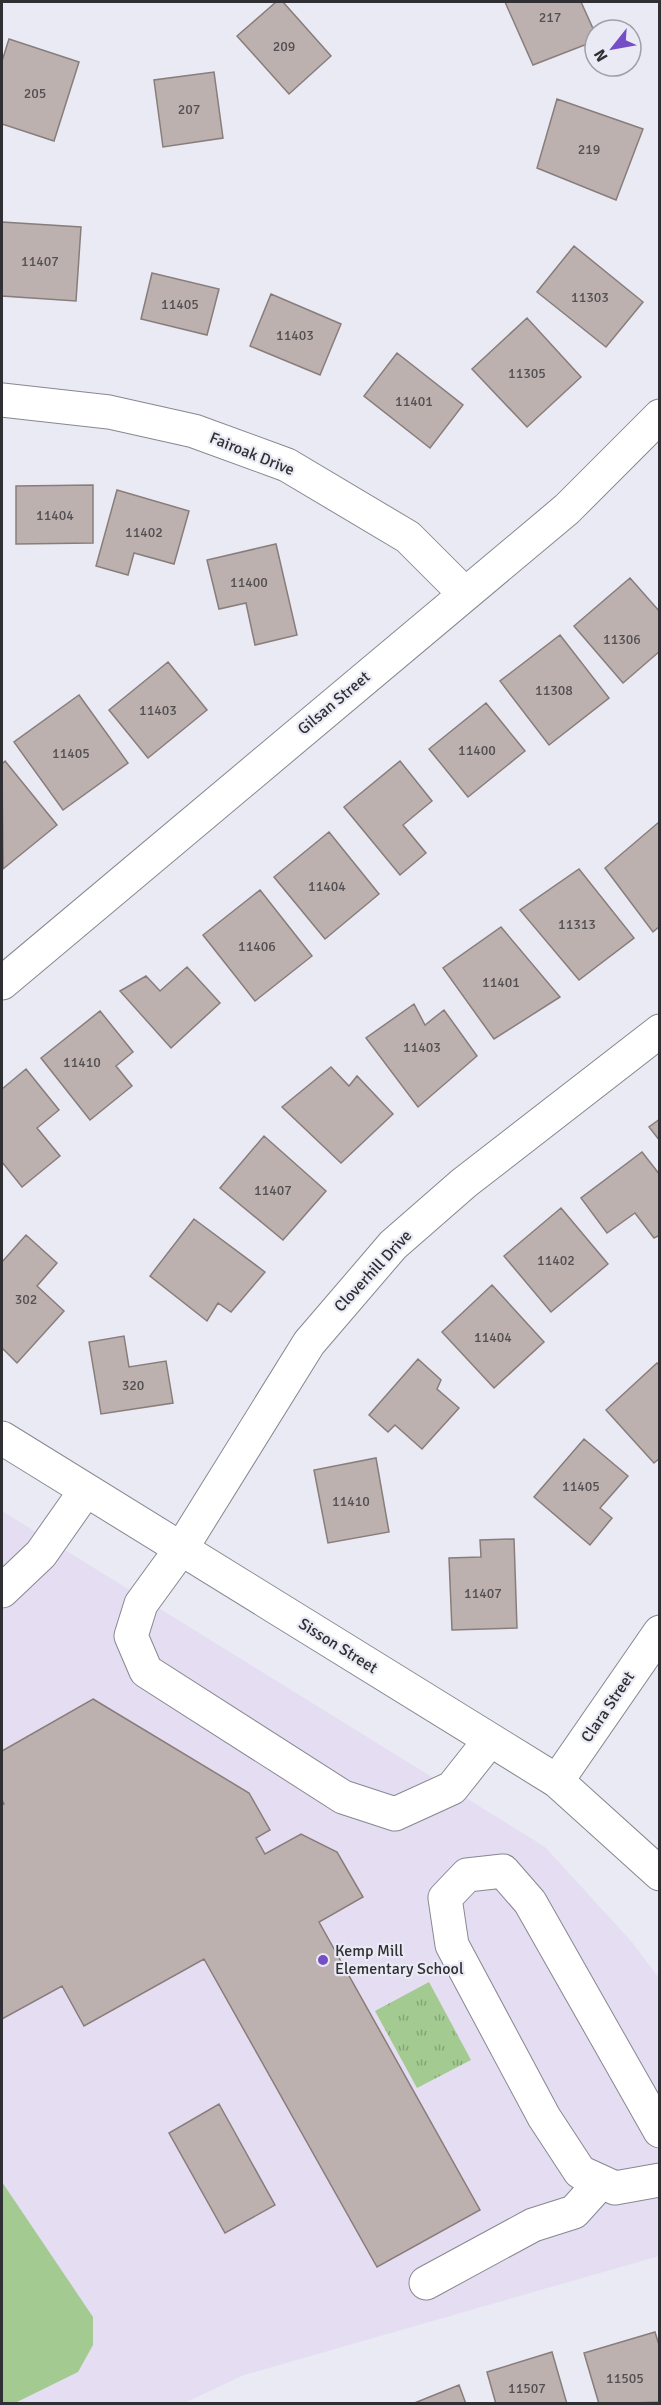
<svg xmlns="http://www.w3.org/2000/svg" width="661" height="2405" viewBox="0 0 661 2405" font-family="Signika,sans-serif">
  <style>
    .education { fill: #e5ddf2 }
    .grass { fill: #a3ca91 }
    .park { fill: url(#park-tufts) }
    .building { fill: #bdb1af; stroke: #887d7b; stroke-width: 1.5 }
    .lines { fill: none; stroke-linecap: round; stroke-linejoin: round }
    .minor-casing { stroke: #878790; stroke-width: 35 }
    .minor { stroke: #fff; stroke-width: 33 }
    .poi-dot { fill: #754dc6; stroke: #e9eaf4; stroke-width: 2 }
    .labels { text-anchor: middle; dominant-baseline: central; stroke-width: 4.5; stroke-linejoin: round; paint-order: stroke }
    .number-label { font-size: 14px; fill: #535053 }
    .street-label { font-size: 16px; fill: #303034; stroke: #e9eaf4 }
    .poi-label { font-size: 16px; fill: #303034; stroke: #e9eaf4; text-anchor: start }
  </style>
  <defs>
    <pattern id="park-tufts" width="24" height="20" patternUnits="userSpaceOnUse" patternTransform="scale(1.5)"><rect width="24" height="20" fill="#a3ca91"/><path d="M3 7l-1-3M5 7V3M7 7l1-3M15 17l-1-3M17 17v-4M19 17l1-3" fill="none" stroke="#85a477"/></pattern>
  </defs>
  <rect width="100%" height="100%" fill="#e9eaf4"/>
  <!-- education -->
  <path class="education" d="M2 1511 545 1847 631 1941 659 1978V2256L244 2375 184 2403H2Z"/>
  <!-- grass -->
  <path class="grass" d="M2 2182 93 2317V2345L78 2372 15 2403H2Z"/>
  <!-- park -->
  <path class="park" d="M429 1982 471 2060 417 2088 375 2011Z"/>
  <!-- building -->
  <path class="building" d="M276 2H283L331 56 289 94 237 36Z
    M505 2H581L595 33V41L533 65Z
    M9 39 79 62 54 141 2 124V61Z
    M214 72 223 138 163 147 154 80Z
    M557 99 643 129 616 200 537 168Z
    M2 222 81 227 76 301 2 296Z
    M574 246 643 302 606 347 537 292Z
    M152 273 219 289 207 335 141 319Z
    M271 294 341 324 320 375 250 346Z
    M527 318 581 377 527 427 472 369Z
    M397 353 463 405 430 448 364 396Z
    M93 485V543L16 544V486Z
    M117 490 189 511 174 564 134 553 128 575 96 566Z
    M276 544 297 635 255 645 246 603 219 609 207 560Z
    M630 578 660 612V651L623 683 574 626Z
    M560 635 609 698 549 745 500 681Z
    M168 662 207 710 148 758 109 710Z
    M79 695 128 763 63 810 14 742Z
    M486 703 525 751 468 797 429 749Z
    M5 761 57 825 3 869 2 764Z
    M400 761 432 801 403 825 426 853 400 875 344 807Z
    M659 822 660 926 653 932 605 868Z
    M329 832 379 894 325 939 274 877Z
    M579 869 634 938 579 980 520 910Z
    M260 890 312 956 255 1001 203 935Z
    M501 927 560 997 494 1039 443 968Z
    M187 967 220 1003 171 1048 120 991 146 976 160 991Z
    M414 1004 425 1025 444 1010 477 1056 418 1107 366 1038Z
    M100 1011 133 1052 116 1066 132 1086 90 1120 41 1058Z
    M331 1067 349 1086 357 1076 393 1114 341 1163 282 1107Z
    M26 1069 59 1110 37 1128 60 1156 22 1187 2 1162V1089Z
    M660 1119V1141L649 1127Z
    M264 1136 326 1191 283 1240 220 1188Z
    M642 1152 660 1175V1235L654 1238 635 1213 607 1233 581 1198Z
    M561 1208 608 1264 551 1312 504 1256Z
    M194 1219 265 1272 231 1312 218 1303 207 1321 150 1276Z
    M26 1235 57 1263 37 1286 64 1311 17 1363 2 1348V1262Z
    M492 1285 544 1342 494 1388 442 1332Z
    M124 1336 129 1367 166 1361 173 1403 101 1414 89 1342Z
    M418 1359 441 1380 437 1389 459 1408 422 1449 395 1425 388 1432 369 1415Z
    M657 1363 660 1366V1458L654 1463 606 1410Z
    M584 1439 628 1476 600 1508 612 1518 590 1545 534 1497Z
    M376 1458 389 1532 328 1543 314 1470Z
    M514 1539 517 1628 452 1630 449 1558 481 1557 480 1540Z
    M93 1699 249 1793 270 1830 256 1838 265 1854 301 1834 337 1852 363 1897 319 1922 480 2210 377 2267 204 1959 84 2026 62 1986 2 2019V1805L4 1804 2 1800V1751Z
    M219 2104 275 2205 225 2233 169 2133Z
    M655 2332 660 2348V2402L599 2404 584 2353Z
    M552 2352 567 2404H496L487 2372Z
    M459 2385 466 2404H412Z"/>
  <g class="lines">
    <defs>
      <path id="minor" d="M2 400 109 412 194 431 287 465 408 537 465 594
        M2 983 567 509 660 416
        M2 1438 557 1781 660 1874
        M2 1591 41 1554 86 1490
        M490 1740 452 1788 395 1814 343 1797 146 1671 131 1636 141 1604 181 1549 309 1343 393 1245 464 1183 660 1031
        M557 1781 660 1632
        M660 2131 530 1902 503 1871 467 1875 445 1898 452 1945 544 2117 580 2172 615 2188 660 2180
        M426 2283 533 2225 574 2212 601 2182"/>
    </defs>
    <!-- minor casing -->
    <use href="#minor" class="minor-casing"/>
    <!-- minor -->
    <use href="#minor" class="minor"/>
  </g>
  <!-- markers -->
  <circle class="poi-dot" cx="323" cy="1960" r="6"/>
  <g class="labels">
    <!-- number labels -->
    <g class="number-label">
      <text x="550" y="17">217</text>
      <text x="284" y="46">209</text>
      <text x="35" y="93">205</text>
      <text x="189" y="109">207</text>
      <text x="589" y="149">219</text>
      <text x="40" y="261">11407</text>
      <text x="590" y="297">11303</text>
      <text x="180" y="304">11405</text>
      <text x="295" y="335">11403</text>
      <text x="527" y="373">11305</text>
      <text x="414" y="401">11401</text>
      <text x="55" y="515">11404</text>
      <text x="144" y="532">11402</text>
      <text x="249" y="582">11400</text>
      <text x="622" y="639">11306</text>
      <text x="554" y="690">11308</text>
      <text x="158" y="710">11403</text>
      <text x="477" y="750">11400</text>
      <text x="71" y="753">11405</text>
      <text x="327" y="886">11404</text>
      <text x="577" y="924">11313</text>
      <text x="257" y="946">11406</text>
      <text x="501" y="982">11401</text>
      <text x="422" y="1047">11403</text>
      <text x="82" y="1062">11410</text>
      <text x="273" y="1190">11407</text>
      <text x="556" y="1260">11402</text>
      <text x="26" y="1299">302</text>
      <text x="493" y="1337">11404</text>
      <text x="133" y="1385">320</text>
      <text x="581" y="1486">11405</text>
      <text x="351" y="1501">11410</text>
      <text x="483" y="1593">11407</text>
      <text x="625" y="2378">11505</text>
      <text x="527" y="2388">11507</text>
    </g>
    <!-- street labels -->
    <g class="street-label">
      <text transform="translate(252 454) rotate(22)">Fairoak Drive</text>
      <text transform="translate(334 703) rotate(-40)">Gilsan Street</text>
      <text transform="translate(373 1271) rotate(-47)">Cloverhill Drive</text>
      <text transform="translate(338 1646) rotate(32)">Sisson Street</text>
      <text transform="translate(608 1707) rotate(-56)">Clara Street</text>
    </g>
    <!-- poi labels -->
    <g class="poi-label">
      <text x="335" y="1951">Kemp Mill<tspan x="335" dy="18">Elementary School</tspan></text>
    </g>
  </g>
  <!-- border -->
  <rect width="661" height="2405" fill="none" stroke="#303034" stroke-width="6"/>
  <!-- north arrow -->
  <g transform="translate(613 48) rotate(239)"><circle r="28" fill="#e9eaf4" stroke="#9fa0a7" stroke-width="1.5"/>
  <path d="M0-4.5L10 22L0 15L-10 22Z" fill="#754dc6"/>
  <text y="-9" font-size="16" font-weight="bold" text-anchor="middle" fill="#303034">N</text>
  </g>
</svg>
